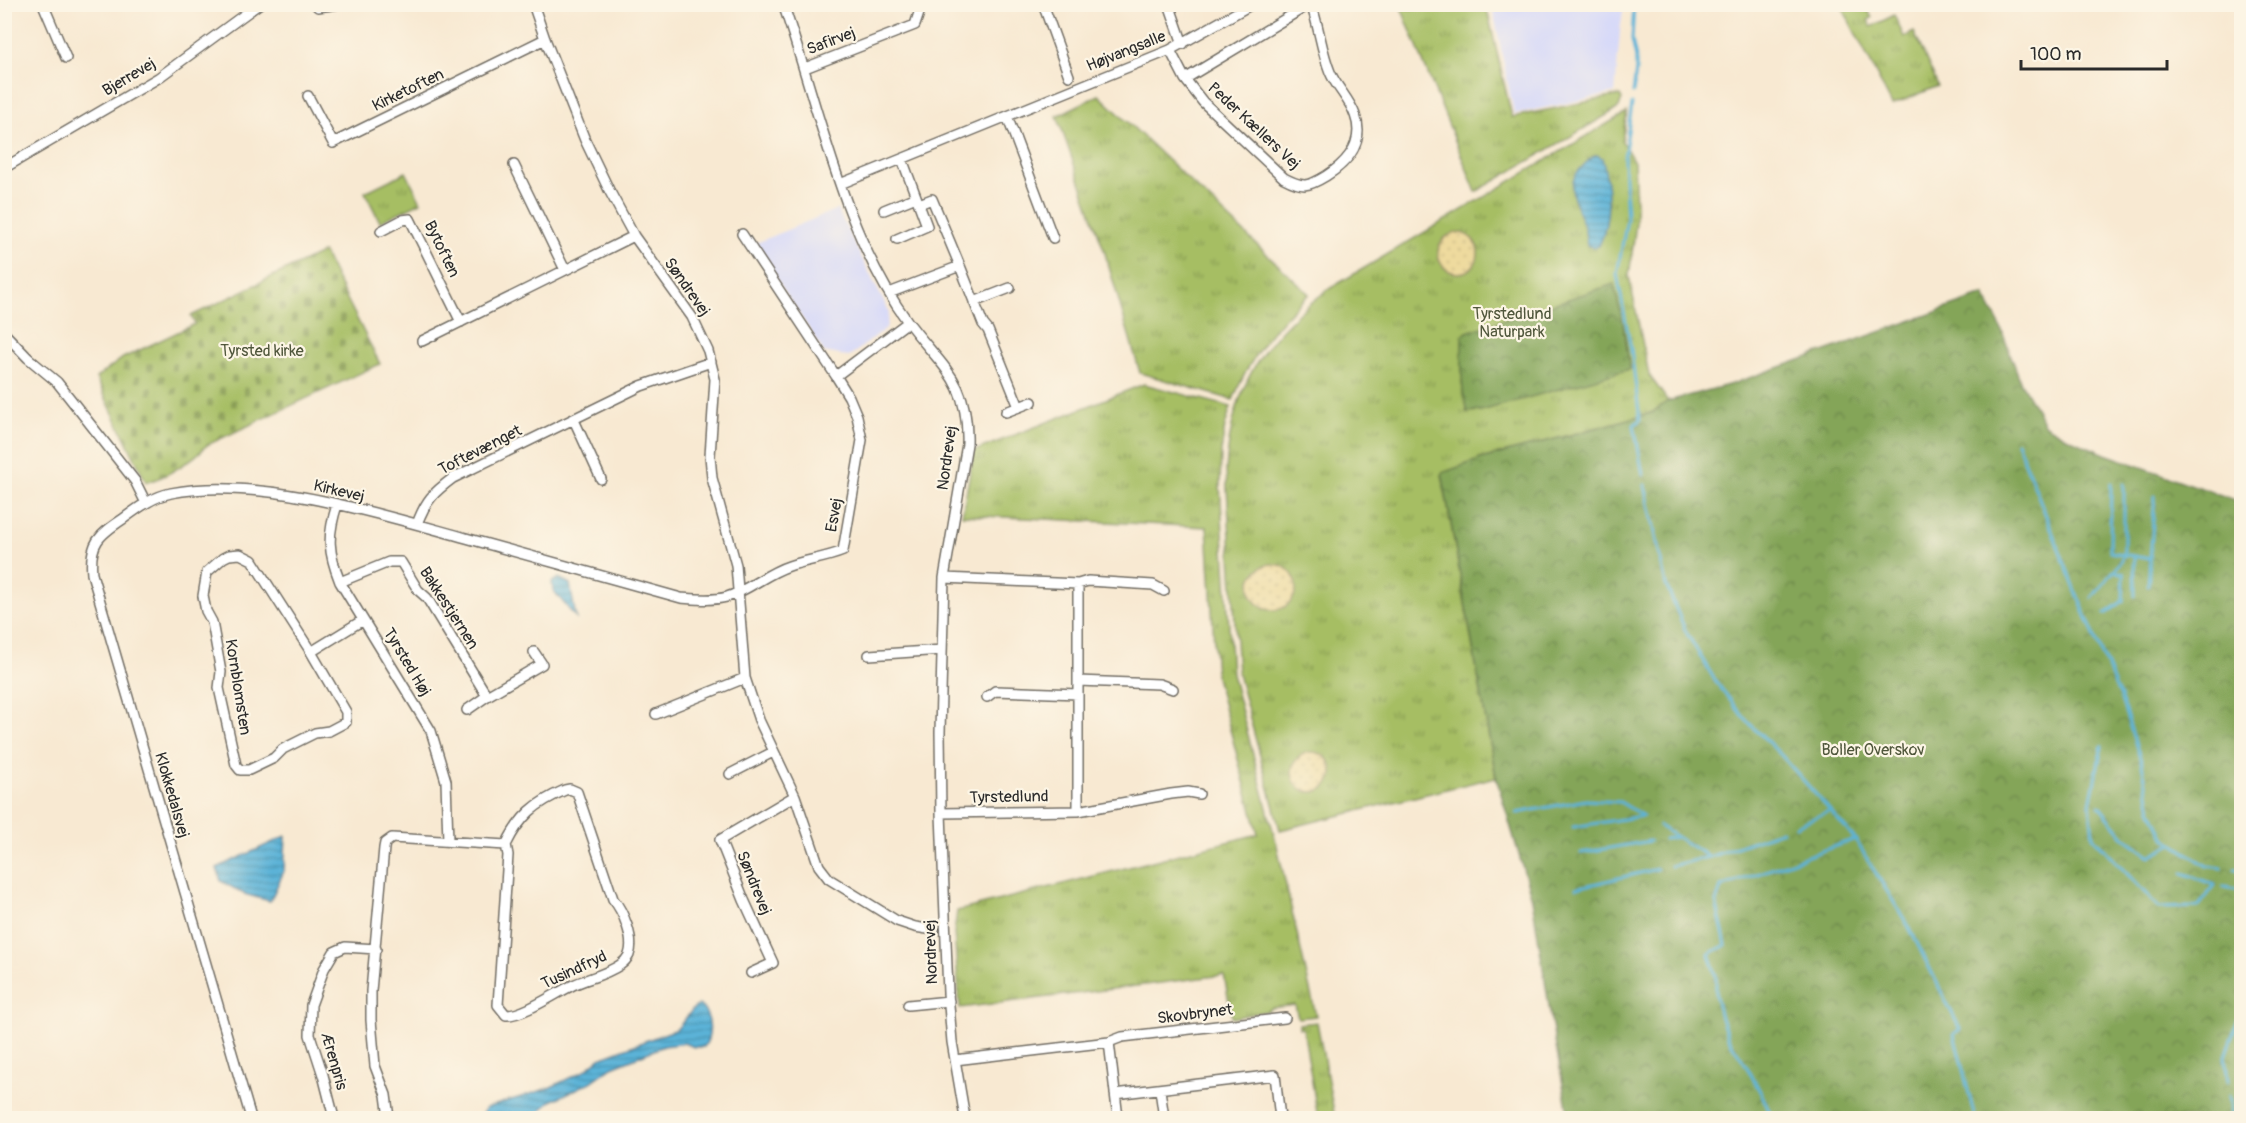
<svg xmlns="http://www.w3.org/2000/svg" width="2246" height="1123" viewBox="0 0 2246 1123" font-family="Pangolin,sans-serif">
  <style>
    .built { fill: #d5d8f9 }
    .grass { fill: url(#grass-tufts); stroke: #687447; stroke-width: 1.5 }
    .forest { fill: url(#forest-crowns); stroke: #586842; stroke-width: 1.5 }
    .sand { fill: url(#sand-dots); stroke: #8c8264; stroke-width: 1.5 }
    .cemetery { fill: url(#cemetery-stones); stroke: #687447; stroke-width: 1.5 }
    .water { fill: url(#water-rules); stroke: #436f82; stroke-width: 1.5 }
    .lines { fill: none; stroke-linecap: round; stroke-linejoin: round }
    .stream { stroke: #5bb3d8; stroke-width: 3 }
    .minor-casing { stroke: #736e65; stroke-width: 12 }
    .minor { stroke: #fff; stroke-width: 9 }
    .labels { text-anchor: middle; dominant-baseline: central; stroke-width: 4.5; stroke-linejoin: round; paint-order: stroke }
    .street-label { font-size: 16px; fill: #2b2b2b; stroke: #fcf5e5 }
    .park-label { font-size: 16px; fill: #50573c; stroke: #fcf5e5 }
  </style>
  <defs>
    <pattern id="grass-tufts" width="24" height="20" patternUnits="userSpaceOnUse" patternTransform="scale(1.5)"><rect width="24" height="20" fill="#a6be63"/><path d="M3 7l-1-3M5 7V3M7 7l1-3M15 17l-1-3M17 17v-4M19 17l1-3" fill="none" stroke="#879b52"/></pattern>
    <pattern id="forest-crowns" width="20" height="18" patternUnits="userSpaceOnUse" patternTransform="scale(1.5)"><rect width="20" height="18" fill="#84a559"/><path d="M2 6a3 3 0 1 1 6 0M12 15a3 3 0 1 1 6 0" fill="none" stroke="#6c874a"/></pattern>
    <pattern id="sand-dots" width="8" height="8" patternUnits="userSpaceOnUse" patternTransform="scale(1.5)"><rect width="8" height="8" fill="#eeda9e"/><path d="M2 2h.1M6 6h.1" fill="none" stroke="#cb8" stroke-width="1.8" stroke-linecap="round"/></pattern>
    <pattern id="cemetery-stones" width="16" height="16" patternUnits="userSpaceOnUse" patternTransform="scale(1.5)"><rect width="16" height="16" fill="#a6be63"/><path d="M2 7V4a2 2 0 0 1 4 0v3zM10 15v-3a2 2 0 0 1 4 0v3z" fill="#879b52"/></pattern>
    <pattern id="water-rules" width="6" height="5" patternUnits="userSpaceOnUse" patternTransform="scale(1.5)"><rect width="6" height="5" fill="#5bb3d8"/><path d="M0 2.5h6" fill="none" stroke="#4b92af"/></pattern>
  </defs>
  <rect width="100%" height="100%" fill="#fcf5e5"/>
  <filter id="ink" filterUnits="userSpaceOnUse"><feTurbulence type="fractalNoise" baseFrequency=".0167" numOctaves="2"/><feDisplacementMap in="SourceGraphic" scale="12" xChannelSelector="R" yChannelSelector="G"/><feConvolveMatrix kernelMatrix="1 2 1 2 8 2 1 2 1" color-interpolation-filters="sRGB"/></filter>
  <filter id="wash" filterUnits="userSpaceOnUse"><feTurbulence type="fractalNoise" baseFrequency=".008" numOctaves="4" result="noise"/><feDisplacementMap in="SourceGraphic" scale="24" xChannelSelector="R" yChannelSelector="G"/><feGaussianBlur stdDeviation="1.35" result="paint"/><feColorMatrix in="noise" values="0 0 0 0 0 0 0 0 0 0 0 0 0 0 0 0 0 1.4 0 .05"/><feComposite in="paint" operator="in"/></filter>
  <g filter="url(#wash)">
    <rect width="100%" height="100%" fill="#f8e9d2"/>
    <!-- built -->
    <path class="built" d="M1492 5H1624L1620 31 1615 93 1514 114Z
      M837 209 889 312 886 328 849 357 824 352 754 244Z"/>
    <!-- grass -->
    <path class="grass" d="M1400 5H1486L1512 117 1620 95 1622 99 1619 108 1476 192Z
      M1841 5H1865L1872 18 1868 20 1871 27 1894 15 1904 37 1914 32 1938 86 1892 105Z
      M1099 95 1309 294C1274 326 1250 356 1233 400L1140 373 1104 250 1057 116Z
      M1627 112 1622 141 1634 162 1636 204V223L1629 276 1649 375 1668 401 1652 413 1481 459 1442 474 1496 777 1280 830 1238 674 1226 470C1231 388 1263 336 1329 289Z
      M406 172 421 202 380 222 365 192Z
      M1144 384 1231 407 1225 426 1221 452 1220 486 1232 674 1277 846 1316 1016 1298 1018 1295 1005 1271 1008 1267 1011 1232 1018 1224 975 960 1008 954 932 957 911 1258 834 1216 677 1207 527 962 515 974 451Z
      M1317 1022 1335 1118H1318L1303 1028H1299V1024Z"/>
    <!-- forest -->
    <path class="forest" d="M1614 284 1623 323 1630 369 1481 411 1467 412C1460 387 1462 362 1462 336L1467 332Z
      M1984 295 1999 323 2021 383 2045 425 2064 436 2105 454 2241 502V1118H1569L1552 1025 1532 899 1496 777 1442 473 1481 459 1651 413 1668 401 1732 384Z"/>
    <!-- sand -->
    <path class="sand" d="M1438 253a20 20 0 1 1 40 0a20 20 0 1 1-40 0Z
      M1250 587a23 23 0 1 1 46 0a23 23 0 1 1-46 0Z
      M1292 772a20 20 0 1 1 40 0a20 20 0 1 1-40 0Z"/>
    <!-- cemetery -->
    <path class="cemetery" d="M323 252 380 364 207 445C195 459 164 479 146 482L96 378 123 358 195 324 191 316Z"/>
    <!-- water -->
    <path class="water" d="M1597 155 1602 158C1610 185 1611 220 1599 246L1594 248 1587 245C1586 237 1585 228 1582 221 1575 203 1564 183 1582 167 1587 162 1591 157 1597 155Z
      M559 578 570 584 576 618 553 590 552 582Z
      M286 836 284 871 270 901 244 894 221 881 217 868Z
      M699 1005C712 1014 712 1036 704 1047H694L684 1043 664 1046 612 1067 591 1082 549 1102 534 1118H479L486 1108 549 1088 584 1071 600 1058 677 1029 693 1009Z"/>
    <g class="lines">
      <!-- stream -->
      <path class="stream" d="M1633 93 1636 70V58L1632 40 1634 4
        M1632 104 1624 158 1627 219 1617 274 1631 349 1640 420 1634 425 1643 475
        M2017 442 2076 592 2122 702 2142 764 2151 809 2164 837 2172 843 2207 866 2222 868
        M2111 483 2110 552 2150 559
        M1645 485 1666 585 1686 632 1716 682 1746 720 1782 756 1855 839 1909 927 1960 1029 1954 1034 1975 1118
        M2134 556 2135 596
        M2148 586 2155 496
        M2092 598 2121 562 2124 555V484
        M2105 614 2123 601 2124 574 2115 571
        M2102 746 2090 804 2093 837 2159 908 2198 907 2215 885 2183 873
        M2099 806 2125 838 2150 856 2172 844
        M1517 813 1586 800 1620 802 1643 816
        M1659 826 1709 857 1782 831
        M1796 826 1829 811
        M1573 827 1642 816
        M1664 839 1676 837
        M1581 853 1650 841
        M1671 866 1708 857
        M2235 869 2242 870
        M2223 887 2242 890
        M1576 888 1657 869
        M2228 1081 2225 1056 2242 1009
        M2229 1096 2232 1118
        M1772 1118 1763 1097 1746 1065 1728 1038 1721 1018 1716 996V976L1709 954 1726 945 1716 902 1721 887 1855 839"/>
    </g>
  </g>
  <g filter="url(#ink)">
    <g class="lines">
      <defs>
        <path id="minor" d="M43 4 66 58
          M315 4 318 7 338 4
          M533 4 545 39 585 140 609 190 634 236 692 317 708 351 715 379 710 456 712 478 736 565 745 678 759 720 795 796 819 866 829 879 897 921 915 927 934 930
          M783 4C819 107 843 234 908 322 942 368 969 380 967 444L944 578 940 732 941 813 948 993 952 1042 965 1118
          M1043 4 1069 76
          M1169 4 1183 44
          M1170 50 1185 79 1203 102 1284 178C1303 188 1308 187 1326 176 1348 162 1365 142 1355 115 1350 100 1336 87 1330 72 1321 50 1319 26 1311 4
          M805 68 915 25 919 13 916 4
          M1185 79 1310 4
          M308 96 333 143 545 39
          M1007 116 1053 238
          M514 165 565 270
          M4 168 158 78 259 4
          M840 184 1170 50 1252 4
          M884 210 916 197
          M381 231 402 220 410 219 461 322
          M897 239 927 226 902 159
          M960 266 983 324 988 330 1019 407
          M889 293 960 266 932 199 919 204
          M974 302 1010 288
          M4 333 28 358 57 382 72 401 135 481 146 503
          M422 341 634 236
          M836 376 908 322
          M1006 412 1032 402
          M574 420 601 479
          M337 505C327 536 328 552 340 582L431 731 446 781 448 841
          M417 524C426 500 433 493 453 478L641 386 711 362
          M340 582 389 562H401L418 590 427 598 487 696
          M1078 584 1088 581 1153 585 1164 591
          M311 652 252 560 240 554 229 555 223 558 207 572 203 596 206 611 212 622 221 672 219 688 236 765 240 770H249L274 758 283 749 315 733 329 731 346 722V712L311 652 363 620
          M869 655 942 650
          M1078 681 1159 684 1173 689
          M987 697 995 691 1078 694
          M467 710 487 696 542 664 534 652
          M656 714 745 678
          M730 774 773 752
          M1078 811 1171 794 1188 792 1199 794
          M941 813 1078 811V584L944 578
          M751 973 773 963 744 900 720 840 795 796
          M908 1005 949 1001
          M1109 1042 1118 1118
          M955 1060 1109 1042 1122 1037 1285 1018
          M1160 1090 1164 1118
          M1115 1094 1275 1075 1280 1118
          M251 1118 92 574C89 543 99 535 123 519 138 508 152 497 171 493 260 476 379 514 466 538 537 558 609 578 681 598 696 599 712 601 727 597 749 590 767 573 789 566 807 560 826 558 843 551L862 440 857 416 849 397 836 376 742 234
          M334 1118 323 1075 310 1035 311 1005 324 969 334 952 345 947 376 949
          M389 1118 386 1095 375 1066 371 1020V991L384 848 385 843 392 838 506 845 508 855 498 1005 506 1015C523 1016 556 993 573 985 589 978 605 975 620 965 623 963 627 959 629 955 635 939 623 911 613 899L577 792 570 789 565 790C535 803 520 816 506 845"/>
      </defs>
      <!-- minor casing -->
      <use href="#minor" class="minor-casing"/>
      <!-- minor -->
      <use href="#minor" class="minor"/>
    </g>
  </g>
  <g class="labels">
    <!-- street labels -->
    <g class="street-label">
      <text transform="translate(831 41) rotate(-21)">Safirvej</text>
      <text transform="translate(1126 51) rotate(-22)">Højvangsalle</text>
      <text transform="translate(129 77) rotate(-31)">Bjerrevej</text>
      <text transform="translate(408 90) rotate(-26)">Kirketoften</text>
      <text transform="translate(1254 126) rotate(43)">Peder Kællers Vej</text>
      <text transform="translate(442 249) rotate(64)">Bytoften</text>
      <text transform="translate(687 287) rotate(55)">Søndrevej</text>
      <text transform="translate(480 450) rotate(-27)">Toftevænget</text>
      <text transform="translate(947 458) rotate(-82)">Nordrevej</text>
      <text transform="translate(339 491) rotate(13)">Kirkevej</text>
      <text transform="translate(834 515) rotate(-80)">Esvej</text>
      <text transform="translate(449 608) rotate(57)">Bakkestjernen</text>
      <text transform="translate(407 662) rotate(59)">Tyrsted Høj</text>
      <text transform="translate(238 687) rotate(81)">Kornblomsten</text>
      <text transform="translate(172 795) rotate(74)">Klokkedalsvej</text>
      <text transform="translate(1009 797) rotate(-1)">Tyrstedlund</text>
      <text transform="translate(754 883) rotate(68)">Søndrevej</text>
      <text transform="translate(931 952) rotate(-92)">Nordrevej</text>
      <text transform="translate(574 970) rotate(-25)">Tusindfryd</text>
      <text transform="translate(1195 1014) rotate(-7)">Skovbrynet</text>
      <text transform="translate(334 1061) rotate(74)">Ærenpris</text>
    </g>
    <!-- park labels -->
    <g class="park-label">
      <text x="1512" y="314">Tyrstedlund<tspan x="1512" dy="18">Naturpark</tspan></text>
      <text x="262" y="351">Tyrsted kirke</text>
      <text x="1873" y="750">Boller Overskov</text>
    </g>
  </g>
  <!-- margin -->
  <rect width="2246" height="1123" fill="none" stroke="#fcf5e5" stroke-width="24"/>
  <!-- scale -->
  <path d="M2021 60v9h146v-9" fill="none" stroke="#2b2b2b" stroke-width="3"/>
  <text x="2030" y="60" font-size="18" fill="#2b2b2b" stroke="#fcf5e5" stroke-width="4.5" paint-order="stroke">100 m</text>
</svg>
